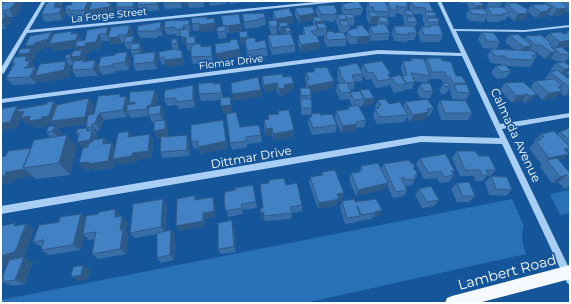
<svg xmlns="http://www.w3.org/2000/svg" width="571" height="304" viewBox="0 0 571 304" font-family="Montserrat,sans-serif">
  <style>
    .green { fill: #2871b8 }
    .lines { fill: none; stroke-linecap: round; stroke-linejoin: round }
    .minor { fill: #a9cef3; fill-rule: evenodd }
    .major { fill: #f5f9ff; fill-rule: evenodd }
    .wall { fill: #396fa8 }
    .shaded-wall { fill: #2e5a88 }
    .building { fill: #4281c3; stroke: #2e5a88 }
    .labels { text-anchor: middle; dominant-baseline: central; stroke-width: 3.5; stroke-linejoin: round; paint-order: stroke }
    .far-street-label { font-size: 10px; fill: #fff; stroke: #15569a }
    .street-label { font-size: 12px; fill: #fff; stroke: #15569a }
    .near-street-label { font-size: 14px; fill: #fff; stroke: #15569a }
  </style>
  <rect width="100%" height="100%" fill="#15569a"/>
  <!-- green -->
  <path class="green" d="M570 190V213L560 215 550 194Z
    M512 199 524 226C520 235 523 245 526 254L305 303H1V300Z"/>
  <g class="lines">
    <!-- minor -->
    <path class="minor" d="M42 1H46L29 30 325 1H340L338 2 27 33 4 73 1 75V68Z
      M437 1H441L454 29 525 30 570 25V27L525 32 456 31 500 124 570 113V117L502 129 570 270V285L567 283 502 144 421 142 1 214V206L421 136 500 138 462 56 378 54 1 103V99L378 50 461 53Z"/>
    <!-- major -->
    <path class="major" d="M570 265V279L478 303H445L447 298 452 296Z"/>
  </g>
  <!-- wall -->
  <path class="wall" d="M1 1H25L21 6H20L22 8 14 17H8L11 21 6 29H2L1 31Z
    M48 1H65L62 5H60L61 6 60 8 66 14 63 20 45 22 41 15Z
    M115 1H134L137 7 135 14H119L116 7 117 4Z
    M138 1H159V10L140 12 137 5Z
    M181 1 182 8 165 9 163 2Z
    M183 1H204V7L189 8V6L185 7Z
    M209 1H226V4L210 6Z
    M229 1H244V2L230 4Z
    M388 1H406L408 6 407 10 410 11 409 7 411 1H420L433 11 432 12 436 16 435 18 439 22 438 25 443 35 440 42H421L418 34 421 27H425L424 25 425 23H424L422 19 423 17 422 14H414V17L417 22 415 28 417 33 414 40H407V42L394 41 392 33 394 26H405L404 24 405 22H404L403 17V15L396 13 395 17H389L388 14 387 19 389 22 387 28 390 33 388 40 371 41 370 39 369 43 356 44H350L346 38 347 32 343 33 347 39 345 46 327 47 324 41V36H318V35L317 37 320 42 319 49 301 52 298 44 299 35 303 34V27L313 25V20L299 23 295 15V8L315 13V17H318L316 13 317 6 337 11 336 20H334V22L323 21V24L327 28 326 34V32L334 33 340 32 338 28V25L336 22 337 15 343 14 341 10 342 4 363 8 361 15 353 16 355 18 354 25 350 26 349 30 356 28V26L368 33 370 26H375L377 23 370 24 366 19 367 14 366 9 368 2 387 6Z
    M459 1H476L484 5 482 9 485 10 489 1H499L502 3 500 7 504 8 507 1H526L520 2 519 4 528 10 531 5 545 4 546 3 542 1H570V13L566 11 563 15 552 16 548 14 546 17 536 18 529 13 525 20 514 21 508 16 505 20 499 21V22H488L486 18 484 22 471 21 468 20 466 16 469 9H468L469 8 467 5 468 3H460Z
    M111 3 114 9 112 14 93 17 90 12 88 17 73 18 72 16 69 17 65 10Z
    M273 11 293 16V23L288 24 295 45V52L272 55 268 42V35L285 34V33L281 34 279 30V25H278V32H277V34H271L269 28 268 21 274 20 273 18Z
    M242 14 265 18 266 25 259 26V27L245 29Z
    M221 16 241 24 242 31 229 33 226 32 227 38 219 39 217 32 223 27Z
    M207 19 216 30 200 32V30L193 31 192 24Z
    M189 20 191 27V32H190L191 37 196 44 202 47 211 46 212 53 213 63 193 64 191 57V51H188L186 44H183L181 36H176L175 34 167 35 164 28Z
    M161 22 163 29V36H158V38H140L137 31Z
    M130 25 133 32 132 36 137 43 136 44 143 50 142 53 155 52 158 59 157 69 136 71 133 64 134 57H133L130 49H127L124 42 122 43 121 44 111 45 109 41H102L100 49 90 50 89 53 84 54 86 57 85 62 95 60 98 66 131 59 129 70 116 71V73L102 75 99 69 98 76 76 77 72 70 73 65H69L65 58 71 54 72 55 77 51 75 48 54 51 51 47 40 50 39 52 35 53 36 55 34 60H31L33 63 32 64 37 70 71 68 69 77 40 83 38 79 36 84 13 85 6 78 13 65 12 63 27 48 53 36 78 33 82 41 85 40 87 30 110 31Z
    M570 30V45L569 46 561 48 570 54V56L565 62 570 66V77L567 74 566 75H564L567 78 570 77V95L564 96 560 92 555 98 542 100 537 94 531 101 524 103 523 101 512 103 500 90 505 83 530 88 535 81 546 80 545 79 550 72 552 71 550 70 556 63 564 62 556 61 551 58 550 59H545L536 52H535L537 56 535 59V60L530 67 506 66 511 71 506 78 497 79 491 73 496 66 502 65 501 64 491 63 487 56 491 49 515 50 505 42 509 35 524 39 525 36 545 38 549 33 564 34H565L568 31Z
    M239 32 248 38 256 42 267 48 268 56 248 58 245 44 241 45Z
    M482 32 500 42 496 49 483 48 478 39Z
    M177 39 179 46V50L184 58V65L166 67V64L162 65 159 58 173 49 171 44Z
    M411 58 425 62 427 58 441 60 456 76 466 83 464 85 470 93 466 100 453 99 450 92 451 90H450L449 88 446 94H441L439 90 443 84 441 79H429L427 83 415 81 412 89 403 90V91L394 93 389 84 388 86 376 88 371 79 366 80 363 75 362 81 355 82 354 89 350 90V92H360V90L374 98 372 105 363 106 362 104V106L359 107 366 120 364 127 355 128V131L341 133 335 118 336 111 348 109V107L352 106 349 99 340 100 336 91 337 84H340L337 80 338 77 337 74 338 67 361 70 363 64 390 73 389 76 390 79 391 77H401L402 76H403L401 68 403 61H410Z
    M314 68 332 88 311 93 312 108 311 114 320 115 337 125 336 132 312 135 308 124 309 117H311V115H301V103H300V88H306V82L305 80 306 72H313L314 71Z
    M262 76 283 77 294 90 285 92V95L279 96 277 90 265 92 262 83Z
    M220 83 223 98 232 112 223 113 220 100 201 101 199 94 213 84Z
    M420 84 433 91 430 98H420L417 91Z
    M155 90 158 97 156 106 164 112 163 120 168 127V136L163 137 190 142V156L163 158 160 152 161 137 157 138 154 131V122H152L149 116 131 118 128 114 127 117 104 120 102 122 100 130 97 131 96 134H95L97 137 96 140 104 138 108 143H112L115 147 129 131 132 137 150 134 153 141 152 157 137 160 136 162 118 165 115 161 113 168 94 171 92 169 84 170 79 163 83 148 82 149 78 136 76 133 86 128 87 124 57 128 53 123 48 124 47 126 35 128 32 124 27 125 21 118 17 128 20 108 57 105H94L92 114H94L122 97 130 103 129 105H130L129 103Z
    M195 92V107L179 109 177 105 167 106 164 99Z
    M378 100 389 104 403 107 405 102 434 108 430 115 428 116 426 119 410 122 407 117 404 122 377 124 373 116 375 109H376L375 107Z
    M440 100 472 113 468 120H441L437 107Z
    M278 111 294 136 274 141 272 135 266 136 264 127V120L269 119 268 115 278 114Z
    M223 120 225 127 227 148 200 154 198 148 194 149 191 142Z
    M55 126 61 132 59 136 67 135 77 147 70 175 36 179 32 176 14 179 13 182 1 184V157L6 156 31 148 51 138 46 132Z
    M240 127 261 135 262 142 247 144V147L232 150 230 143Z
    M570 128V151H567L569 154 561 160 559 161 570 173V187L565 189 558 182 552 183 540 167 542 165 529 148 535 142 534 141 541 134H557L560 132Z
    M457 151 496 170 490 176H487L483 181H476L474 176H460L452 158Z
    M420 158 450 161 449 162 455 171 453 173 454 175 449 182 440 183 437 178 424 179 416 164Z
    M383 164 414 169 417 175 412 185 406 186 407 190 404 196 393 198 387 185 385 189 356 196 349 180 351 173 359 172 361 166 381 169Z
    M322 172 343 199 339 200 337 205 318 209 309 183 310 177 321 175Z
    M491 176 512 190 506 196 489 195 485 182Z
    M457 183 475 196 469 202H457L451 189Z
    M253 185 257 208 242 210 243 214 228 217 224 199 235 190Z
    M286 185 302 205V211L292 213 291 219 265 221 264 218 262 219 260 209 263 208Z
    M419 189 439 200 434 206 422 208 415 195Z
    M342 201 355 202 382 210 379 216 373 217 372 219 359 221V220L358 222 345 224 340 207Z
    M167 205 165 231 171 230 175 235 174 260 161 263 157 258V234L135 238 130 233Z
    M115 209 120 215V216L127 222 126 232 128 235 126 254 98 259 92 254 94 239 89 240 84 235 81 250 49 255 41 250 42 247 33 242 59 222 81 214 86 218Z
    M19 225 34 229 24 257 33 262 25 284 12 286 2 282 6 267 1 268V226Z
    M234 226 236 252 221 254 218 249Z"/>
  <!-- shaded-wall -->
  <path class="shaded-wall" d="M1 1H25L21 6H20L22 8 14 17 9 10 1 6Z
    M56 1H58L61 6 58 14 54 8Z
    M60 1H65L62 5Z
    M88 1 92 8 107 3 108 1 110 5 111 3 114 9 112 14 93 17 90 12 88 17 84 10Z
    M134 1 137 7 135 14 133 7Z
    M157 1H159L160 2 159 10 157 4Z
    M180 1H181L182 3V8Z
    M183 1H188L189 6 185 7Z
    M520 1H526L520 2 517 8 511 9 515 2Z
    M484 5 480 12H473L476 6Z
    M62 7 66 14 63 20 59 13Z
    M552 8 546 17 536 18 541 12 548 9Z
    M568 8 563 15 552 16 557 9Z
    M529 10 527 13H529L525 20 514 21 518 14Z
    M315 13V20L313 17V20L299 23V16Z
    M6 14 11 21 6 29 1 22Z
    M293 16V23L280 25 279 23V25H278V32H277L276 27V19Z
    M379 16 377 23 370 24 371 17Z
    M214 18 216 30 200 32 199 25 208 24Z
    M189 20 191 27V32L189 25Z
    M323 21 322 28 316 24V29H315V22Z
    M161 22 163 29V36L160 29Z
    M241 24 242 31 229 33 228 26Z
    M130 25 133 32 130 42 127 35Z
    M184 25 186 32 184 36 182 29Z
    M288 26V32L285 28V33L281 34 280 27Z
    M108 27 111 34 118 35 122 43 121 44 111 45 106 34Z
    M156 29 158 36V38L156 31Z
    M189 29 191 36V44L189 37Z
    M72 31 76 38 78 33 82 40 80 46 99 34 102 41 100 49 90 50 89 53 84 54 86 57 85 62 75 65 70 58 71 54 73 57 79 54 75 48 54 51 51 47 40 50 39 52 35 53 36 55 34 60H31L33 63 32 64 40 74 66 61 71 68 69 77 40 83 38 79 36 84 24 68 23 61 18 54 29 51 25 46 35 43 51 32 56 39 71 34Z
    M134 36 137 43 135 49 132 42Z
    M371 36 369 43 356 44 358 37Z
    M181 37H186L188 44H183Z
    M248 37 249 44 245 42V44L241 45 240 38Z
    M177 39 179 46V50L177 43Z
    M570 40V45L569 46 555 49 560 42Z
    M320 42 319 49 301 52V45Z
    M140 43 143 50 142 56 139 49Z
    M532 46 527 53 519 54 524 47Z
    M240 49 241 56 218 61 216 54Z
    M182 51 184 58V65L166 67 164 60Z
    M127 52 131 59 129 70 125 62Z
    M155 52 158 59 157 69 154 62Z
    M551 52H556L550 59H545Z
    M95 60 99 67H98L99 69 98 76 93 69Z
    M112 64 116 71V73L112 66Z
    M570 68V70L566 75 558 77 564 69Z
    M334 81 332 88 308 94 309 86Z
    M277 83V90L265 92 264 85Z
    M294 83V90L285 92V95L279 96V89L284 85Z
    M193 85 195 92V107L193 100Z
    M562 86 558 91H562L555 98 542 100 549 93 558 87Z
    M155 90 158 97 155 112 151 113 150 116 147 109V106Z
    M261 90 262 97 233 101 232 94Z
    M570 90V95L564 96Z
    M528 94 523 101 512 103 517 96Z
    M537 94 531 101 524 103 530 96Z
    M126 96 130 103 128 111H127L128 114 127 117 123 110Z
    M230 97 232 112 223 113 221 106Z
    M89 98 94 105 90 124 57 128 53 123 48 124 47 126 35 128 32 124 27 125 21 118 17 128 1 131V123L17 106 22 111H24L42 117 54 101 60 108Z
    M374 98 372 105 363 106 365 99Z
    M135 102 139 109 133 110 129 103Z
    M161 105 164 112 163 121 160 114Z
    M429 112 426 119 410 122 413 115Z
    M100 113 104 120 102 122 100 130 95 123 98 115Z
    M165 120 168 127V136L157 138 154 131Z
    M223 120 225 127 227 148 200 154 198 147Z
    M92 124 97 131 96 134 92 127Z
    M357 124 355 131 341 133 343 126Z
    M55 126 61 132 59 138 52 131Z
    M87 128 91 134 92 130 97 137 95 147 82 149 77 142 87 131Z
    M272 128V135L266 136V129Z
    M294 130V136L274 141 273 134Z
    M129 131 133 138 128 137Z
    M150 134 153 141 152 157 137 160 136 162 118 165 115 161 113 168 94 171 92 169 84 170 79 163 112 143 117 149 133 153Z
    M67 135 77 147 70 175 59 163Z
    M187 135 190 142V156L187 150Z
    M104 138 109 145 103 144Z
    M570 148 563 154 564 149Z
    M569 154 561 160 549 163 547 160 542 165 549 158Z
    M25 169 32 176 14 179 13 182 1 184V176L6 172Z
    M567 175 558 182 552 183 560 177Z
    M388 183 385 189 356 196 358 190Z
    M570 185V187L565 189Z
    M344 193 343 199 339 200 337 205 318 209 319 203 337 194Z
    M213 197 215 203 216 217 205 219 206 226 180 231 176 226 203 213Z
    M163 199 167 205 165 233 161 227Z
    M115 209 120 215V223L115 217Z
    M382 210 379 216 373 217 375 213V212Z
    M264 212V218L262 219 261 213Z
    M81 214 87 219 83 234 84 235 81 250 73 245Z
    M122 216 127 222 126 232 128 235 126 254 120 249V230Z
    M232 220 234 226 236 252 234 247Z
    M26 224 34 229 24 257 9 267 1 268V255Z
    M171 230 175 235 174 260 170 255Z
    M24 257 33 262 25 284 15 280Z
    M83 265 90 270 88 279 79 281 71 277Z"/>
  <!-- building -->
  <path class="building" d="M17 1 9 10 1 11V6L4 2Z
    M48 1H56L54 8 62 7 59 13 41 15Z
    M88 1 84 10 69 11 70 9 65 10 67 5H71L72 2Z
    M92 1H107V3H111L109 7 89 10Z
    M117 1H134L133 7H116Z
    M138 1H157V4L137 5Z
    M163 1H180V2H163Z
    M358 1 363 8 346 10 342 4Z
    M373 1H385L389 12 374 11 373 7H369L368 2H373Z
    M388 1H406L408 6H406L407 8 396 6 397 10H391Z
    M411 1 429 2 433 11H426L425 8 414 7Z
    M474 1H479L484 5 476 6 472 2Z
    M491 1H499L502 3 495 4Z
    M513 1H521L515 2Z
    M551 1H559L561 2 568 8 557 9 546 2H552Z
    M516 3 529 10 526 11 529 13 518 14 507 4Z
    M546 4 552 8 548 9 551 10 541 12 531 5Z
    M334 5 337 11H336L337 13 334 14V15L321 14 317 6Z
    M312 7 315 13 299 16 295 8Z
    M487 7H499L505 8 509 13 502 14 503 15H492Z
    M289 8 293 16 276 19 273 11Z
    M469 9H484L488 15 475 14 471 13Z
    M405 10 412 11 414 15H406Z
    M368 12H375L379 16 371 17Z
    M425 12H435L436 16H426Z
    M264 13 265 18 258 19V20L244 22 242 14Z
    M6 14 1 22V15Z
    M239 14 241 24 228 26 223 25 221 16Z
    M352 14 355 18 348 19 346 16 347 19 340 20 337 15Z
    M207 17V19L214 18 215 23 199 25V23L192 24 191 18Z
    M313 17H320L323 21 315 22Z
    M378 17H386L389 22H380Z
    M407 17H415L417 22H408Z
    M427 18H438L439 22H428Z
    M189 20V25H184L182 29H174V27L164 28 165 21Z
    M276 20 278 25H276V27H271L268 21Z
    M339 21H347L350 25 342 26Z
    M159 22H161L160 29H156V31H137L138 26Z
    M287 22 288 26 280 27 279 23Z
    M324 23 327 28 319 29 316 24Z
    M376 24H385L390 33 373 34 370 26H377Z
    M130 25 127 35H118V37L108 38V37L111 27Z
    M316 25 318 30 311 31 314 35H316L320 42 301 45 298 37H299V35L305 34 303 27Z
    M362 25 371 36 358 37H351L347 31 356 28 358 29 356 26Z
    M430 25H439L443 35H424L421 27H431Z
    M225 26 226 31 217 32V27Z
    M394 26H414L417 33H408L409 35 396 34Z
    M108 27 106 34H99L96 42 86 43 85 46 75 47 77 41 85 40 87 30Z
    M289 27 291 31 286 32 285 28Z
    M189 29V37L195 36V43L186 44V37H181L180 30Z
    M72 31 71 34 78 33 76 40 49 44 54 34Z
    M247 31 248 37 240 38 239 32Z
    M333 31 334 33 343 32 347 39 328 40 325 34H327L326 32Z
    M51 32 48 39 35 43 34 45 25 46 30 36Z
    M482 32 494 33 500 42 487 41Z
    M561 32 564 34 568 33 570 35V40L560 42 549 33Z
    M291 34 295 45 272 48 268 35Z
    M518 34 532 46 524 47 509 35Z
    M541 35 551 43 549 44 554 47H551L556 52H551L541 45H536L525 36Z
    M134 36 132 42H124L125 37Z
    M247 38H255L256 42 265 40 267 48 248 51 245 42Z
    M172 39H177V43L171 44Z
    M237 39 240 49 216 54 215 44 230 42V40Z
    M140 43 139 49 130 50 131 44Z
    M194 44H201V47L211 46 212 56 191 57V48Z
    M562 47 570 54V55L561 54 554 48Z
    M31 48 29 53 18 54 20 49Z
    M174 49 182 51V58L164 60V57L159 58V52Z
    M491 49 534 51 537 56 532 55 535 60 507 59 505 56H495Z
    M82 50 80 56 71 57 73 51Z
    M127 52 125 62 112 64V66L98 67 101 57 115 55 116 53Z
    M155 52 154 62 133 64 134 54Z
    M71 54 70 58H65L66 55Z
    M27 56 25 61H30L27 67 24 68 35 67 30 77 6 78 15 63H12L15 57Z
    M411 58 424 59 430 76 411 73 415 82 406 83 402 76 407 75 403 61H410L412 60Z
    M427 58H441V60L451 62 456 76H462L466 83H453L450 77H447L445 72H432Z
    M84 60 83 62 95 60 93 69 72 70 74 61Z
    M66 61 64 70 35 76 40 64Z
    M382 61 390 73 388 75 391 79 378 81 373 72 368 73 363 64Z
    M564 62 570 66V68L564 69 556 63Z
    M357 63 363 74 352 75 355 82 347 83 351 92 341 93 337 84 346 83 339 73H341L338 67Z
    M505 65 511 71 502 72 496 66Z
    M327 67 334 81 309 86 306 80H309L306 72H313L315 70 314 68Z
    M558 70 567 78 570 77V88L550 72Z
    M282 74 283 77 291 76 294 83 284 85 285 88 279 89 277 83 264 85 262 76Z
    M400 75 406 84 397 85 391 77Z
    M258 77 261 90 232 94 231 83Z
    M554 79 562 86 558 87 562 91 549 93 535 81Z
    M213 82V84L220 83 222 93 199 94 198 84Z
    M523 82 537 94 530 96 528 94 517 96 505 83Z
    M430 83 433 91H424L420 84Z
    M443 83H448L450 87 444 86Z
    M454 84 467 85 470 93 457 92Z
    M193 85V100L176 102V98L164 99 165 90Z
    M300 88H310L311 95 301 96Z
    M369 89 374 98 365 99 360 90Z
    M155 90 151 105 147 106V109L127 111V105L135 104V102L129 103 130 92Z
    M360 91 364 99 354 100 350 92Z
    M120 94V97L126 96 123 110 100 113 98 115 95 123 92 124V127L86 128 88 115 94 114 98 96Z
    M230 97 231 105 221 106 220 98Z
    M89 98 85 117 51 121 57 105Z
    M301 99H311L312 108H301Z
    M385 99 389 104 400 102 408 115 380 117 375 109 379 108 378 106 381 105 378 100Z
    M427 99 434 108 427 109 429 112 413 115 405 102Z
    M440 100 466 101 472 113H445Z
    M54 101 49 116 42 117 41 119 29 121 30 116 21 118 24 111 17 112 19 109 47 104V102Z
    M161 105 160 114 148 115 149 107Z
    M358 105 366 120 356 122 357 124 343 126 336 111 349 109 348 107Z
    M17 106 10 122 1 123V109Z
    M289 110 294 130 273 134 272 128 266 129 264 120 269 119 268 115 279 114 278 111Z
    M236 112 240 127 259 125 261 135 246 137V141L230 143 226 114Z
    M320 113V115L332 114 337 125 313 128 309 117H312L311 114Z
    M165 120V129L154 131V121Z
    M223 120 226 141 198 147V141L191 142V125Z
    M49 126H55L52 131 46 132Z
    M87 128V131L92 130 90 140 77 142 79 133H76L77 129Z
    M569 128H570V141L560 132Z
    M129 131 128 137 150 134 148 151 133 153 132 156 113 159 118 133Z
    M554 131 570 147V148L564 149 569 154 549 158 536 141 541 140 539 138 544 137 541 134Z
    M67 135 59 163 23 168 34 140Z
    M187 135V150L160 152 161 137Z
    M104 138 103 144 112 143 108 161 88 164 89 162 79 163 82 151 83 148 88 147 89 143 92 142 93 140Z
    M31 148 23 168 25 169 6 172 5 176H1V157L6 156 8 151Z
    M457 151H475L479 156H489L496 170H486L489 175H482L480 170H465Z
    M445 154 450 161H449L455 171H451L454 175 444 177 441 171 428 173 420 158Z
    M557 158 570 173V179L567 175 560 177 547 160Z
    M409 160 411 163H413L415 167 413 168 417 172V175L414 176 416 179 406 180 405 178H401L407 190 396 192 383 164Z
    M378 163 388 183 358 190 351 173 360 172V170H362L361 166Z
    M335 170 344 193 337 194 339 199 319 203 310 177 323 175 322 172Z
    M491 176 507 177 512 190 496 189Z
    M284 178 286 185 297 183 302 205 290 207 292 213 264 216V212L261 213 260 209 263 208 260 184 269 183V180Z
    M469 182 475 196H463L457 183Z
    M253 185 256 202 241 204 242 208 226 211 224 202 225 199H224L225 192 235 190V188Z
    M431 186 439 200 427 202 419 189Z
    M191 196H195V200L213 197 214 211 203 213V221L176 226 177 199Z
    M163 199 161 227 130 233 133 204Z
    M354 199 355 202 376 199 382 210 375 212V213L361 215 357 205 360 216 347 218 342 201Z
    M115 209V217L122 216 120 230H123L120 249 92 254 96 232 83 234 86 216 98 214 99 212Z
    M81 214 73 245 41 250 44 240 33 242 39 225 59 222 60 217Z
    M232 220 234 247 218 249V223Z
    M15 223 14 226 26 224 15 252 1 256V226Z
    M171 230 170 255 157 258V233Z
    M24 257 15 280 2 282 4 277 2 278 9 260Z
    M83 265 81 275 71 277 73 267Z"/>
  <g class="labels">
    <!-- far-street labels -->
    <g class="far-street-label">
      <text transform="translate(109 15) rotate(-6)">La Forge Street</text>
      <text transform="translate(231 62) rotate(-7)">Flomar Drive</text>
    </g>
    <!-- street labels -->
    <g class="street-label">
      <text transform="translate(516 135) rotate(65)">Calmada Avenue</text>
      <text transform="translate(251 157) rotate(-10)">Dittmar Drive</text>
    </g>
    <!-- near-street labels -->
    <g class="near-street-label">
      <text transform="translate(507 272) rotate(-15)">Lambert Road</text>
    </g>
  </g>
  <!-- border -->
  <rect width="571" height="304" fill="none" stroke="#ffffff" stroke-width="4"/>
</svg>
